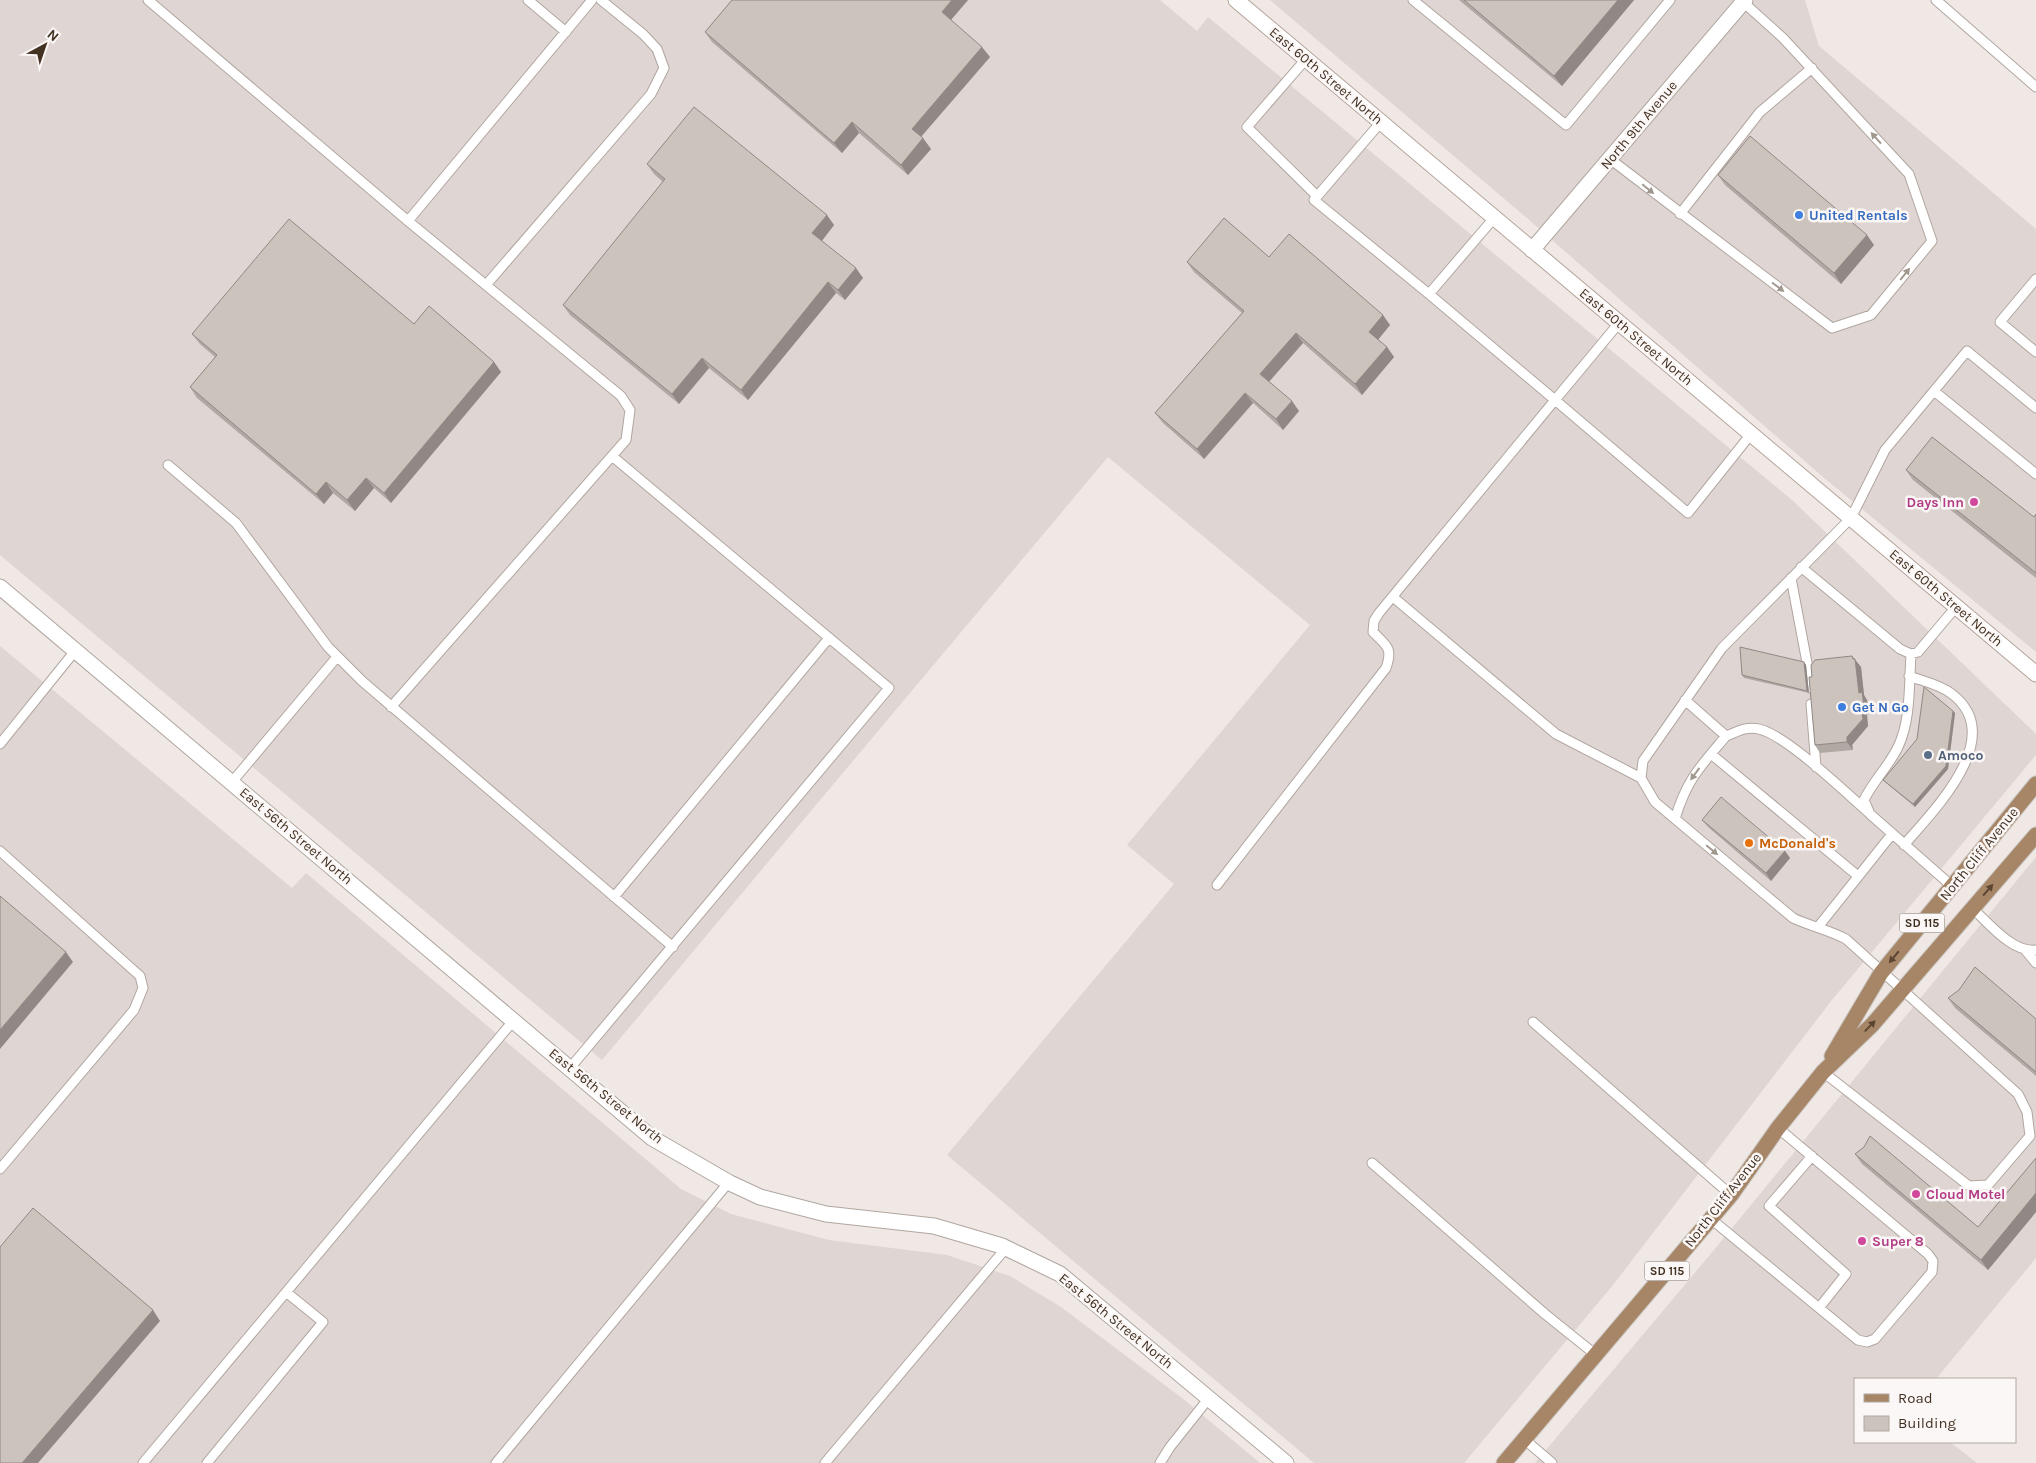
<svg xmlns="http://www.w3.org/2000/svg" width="2036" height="1463" viewBox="0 0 2036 1463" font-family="Karla,sans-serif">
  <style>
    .built { fill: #dfd6d3 }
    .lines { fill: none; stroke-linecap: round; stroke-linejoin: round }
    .service-casing { stroke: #b1a69f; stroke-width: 11 }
    .minor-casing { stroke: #b1a69f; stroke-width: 17 }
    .tertiary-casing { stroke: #b1a69f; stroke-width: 17 }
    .secondary-casing { stroke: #b4a39a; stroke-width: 17 }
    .primary-casing { stroke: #cac5c1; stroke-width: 17 }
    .service { stroke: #fff; stroke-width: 9 }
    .minor { stroke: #fff; stroke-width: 15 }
    .tertiary { stroke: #fff; stroke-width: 15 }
    .secondary { stroke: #fff; stroke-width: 15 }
    .primary { stroke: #a78667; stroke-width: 15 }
    .wall { fill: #b0a8a3 }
    .shaded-wall { fill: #908884 }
    .building { fill: #cdc3bd; stroke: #908884 }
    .oneway { fill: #a19890 }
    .oneway2 { fill: #5c4633 }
    .shop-dot { fill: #3f7fe0; stroke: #fbf7f6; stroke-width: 2 }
    .hotel-dot { fill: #d1479c; stroke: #fbf7f6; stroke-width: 2 }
    .service-dot { fill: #5c6f8a; stroke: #fbf7f6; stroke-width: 2 }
    .food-dot { fill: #e8710a; stroke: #fbf7f6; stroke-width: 2 }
    .labels { text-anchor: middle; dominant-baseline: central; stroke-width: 5; stroke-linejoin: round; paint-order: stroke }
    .shield { fill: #fbf7f6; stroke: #7a6c62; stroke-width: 1 }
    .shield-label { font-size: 12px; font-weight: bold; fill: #433122 }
    .street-label { font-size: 14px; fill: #433122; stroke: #fbf7f6 }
    .shop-label { font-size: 14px; font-weight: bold; fill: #366cbe; stroke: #fbf7f6; text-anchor: start }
    .hotel-label { font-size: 14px; font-weight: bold; fill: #b23c85; stroke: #fbf7f6; text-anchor: start }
    .service-label { font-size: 14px; font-weight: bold; fill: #4e5e75; stroke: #fbf7f6; text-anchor: start }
    .food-label { font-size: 14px; font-weight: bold; fill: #c56008; stroke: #fbf7f6; text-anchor: start }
  </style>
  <rect width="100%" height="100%" fill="#efe8e5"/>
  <!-- built -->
  <path class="built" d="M0 0H1160L1197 31 1208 17 1792 500 2036 734V755L1832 1000 1613 1285 1464 1463H1314L947 1155 1174 884 1127 845 1310 625 1108 457 602 1060 0 555Z
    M1270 0H1805L1819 46 2036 229V652L1823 477 1528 219Z
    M0 646 292 888 306 873 681 1189 731 1214 829 1240 947 1255 1010 1276 1061 1307 1182 1398 1260 1463H0Z
    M2036 857V1258L1936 1379H1855V1442H1950L1977 1463H1535L1714 1250Z"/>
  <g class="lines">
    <defs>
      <path id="service" d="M148 0 408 221 621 396 630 410 626 440 391 707
        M528 0 566 32
        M1413 0 1566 125 1670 0
        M1936 0 2036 87
        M1306 59 1247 127 1317 196
        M1381 122 1314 200 1429 294 1494 218
        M1610 159 1832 328 1871 315 1932 241 1909 174 1783 38 1743 2
        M1680 214 1760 112 1812 68
        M408 221 592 0
        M2036 279 2000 322 2036 352
        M486 285 651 94 664 68 657 49 643 34 601 0
        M1429 294 1555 400 1619 323
        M1934 391 2036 474
        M168 465 236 523 328 647 362 681 673 947
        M1801 567 1900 649 1911 654 1918 652 1956 607
        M1791 578 1808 668 1810 688
        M1393 597 1556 734 1641 778
        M1911 654C1909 684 1911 720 1898 747 1889 766 1873 781 1864 800L1870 814 1953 887
        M1685 700 1726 736C1737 732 1746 726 1759 729 1786 735 1845 792 1868 812
        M1811 704 1816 767
        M0 744 75 651
        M1711 754 1858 876
        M232 782 337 657
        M1675 819C1687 779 1700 767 1726 736
        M1904 845C1934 810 2008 737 1952 694 1941 685 1922 681 1909 676
        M0 851 140 976 143 988 134 1010 0 1169
        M1217 885 1386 668C1393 648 1387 646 1373 632L1374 621 1379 613 1555 400 1688 513 1751 434
        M614 897 829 638
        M1972 908C1989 923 2012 953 2036 950
        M1818 927 1892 834
        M2026 951 2036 963
        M1533 1022 1731 1195
        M570 1068 889 688 612 456
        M1823 1072 1969 1186 1988 1185 2030 1136 2027 1112 2018 1094 1846 939C1829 930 1810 926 1793 918L1655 802 1641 778 1643 761 1722 648 1851 518 1885 450 1967 351 2036 408
        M1812 1156 1769 1206 1846 1274 1819 1308
        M1372 1163 1545 1314 1596 1355
        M1711 1219 1858 1340 1867 1342 1875 1339 1932 1272 1933 1261 1928 1254 1778 1128
        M1524 1439 1552 1463
        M143 1463 514 1020
        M207 1463 323 1322 286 1292
        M496 1463 729 1182
        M825 1463 1006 1248
        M1160 1463 1170 1447 1209 1398"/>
      <path id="minor" d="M1532 250 1745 0"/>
      <path id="tertiary" d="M0 587 652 1138 730 1183 760 1197 826 1214 934 1226 1002 1246 1060 1274 1286 1463"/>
      <path id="secondary" d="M1236 0 2036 674"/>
      <path id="primary" d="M1832 1056 1881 973 2036 784
        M1504 1463 1731 1195 1778 1128 1823 1072 1872 1025 2036 835"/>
    </defs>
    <!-- service casing -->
    <use href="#service" class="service-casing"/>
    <!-- minor casing -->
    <use href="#minor" class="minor-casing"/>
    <!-- tertiary casing -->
    <use href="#tertiary" class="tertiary-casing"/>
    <!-- secondary casing -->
    <use href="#secondary" class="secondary-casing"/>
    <!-- primary casing -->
    <use href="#primary" class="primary-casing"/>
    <!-- service -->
    <use href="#service" class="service"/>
    <!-- minor -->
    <use href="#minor" class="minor"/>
    <!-- tertiary -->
    <use href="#tertiary" class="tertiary"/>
    <!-- secondary -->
    <use href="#secondary" class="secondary"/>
    <!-- primary -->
    <use href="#primary" class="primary"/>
  </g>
  <!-- wall -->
  <path class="wall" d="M732 0H968L951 20 990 57 921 137 931 149 908 175 859 133 842 153 712 42 705 32Z
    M1459 0H1634L1562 86Z
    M647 164 834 225 822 241 863 278 845 300 836 293 748 400 709 368 679 404 570 315 563 305 663 182 654 174Z
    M1718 175 1874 245 1841 284 1725 185Z
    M1269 257 1390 325 1378 340 1387 347 1394 357 1362 395 1303 343 1269 382 1299 411 1283 430 1253 403 1204 459 1163 423 1155 413 1242 313 1194 272 1187 262Z
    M414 324 494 362 501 372 391 503 374 488 355 511 333 493 324 504 197 398 190 387 215 357 200 344 192 334Z
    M1906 470 2034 517 2036 514V578L1913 480Z
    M1852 656 1861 667 1864 695 1867 700 1869 714 1867 715 1868 726 1852 745 1853 750 1820 753 1815 745 1812 677Z
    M1804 662 1806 665 1809 693 1744 678 1742 675Z
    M1953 711 1955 713 1948 769 1915 807 1885 782 1883 780Z
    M1702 820 1785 851 1790 858 1771 881 1708 827Z
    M1948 998 2036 1019V1076L1955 1008Z
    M1855 1154 1978 1227 2036 1158V1212L1988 1270 1862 1164Z"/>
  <!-- shaded-wall -->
  <path class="shaded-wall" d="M952 0H968L949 22 942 12Z
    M1618 0H1634L1562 86 1554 76Z
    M982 47 990 57 919 139 912 129Z
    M852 122 859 133 842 153 834 143Z
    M923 138 931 149 908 175 901 165Z
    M827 215 834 225 820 243 812 233Z
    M1867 235 1874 245 1841 284 1834 273Z
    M856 268 863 278 845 300 838 290Z
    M828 282 836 293 748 400 741 390Z
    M1383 315 1390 325 1376 342 1369 332Z
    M1296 333 1303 343 1267 384 1260 374Z
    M1387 347 1394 357 1362 395 1355 384Z
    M702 358 709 368 679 404 672 394Z
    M494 362 501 372 391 503 384 493Z
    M1245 393 1253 403 1204 459 1197 449Z
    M1292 401 1299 411 1283 430 1276 419Z
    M366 478 374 488 355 511 347 500Z
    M326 482 333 493 324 504 316 494Z
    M1852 656 1861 667 1864 695 1867 700 1869 714 1864 706 1859 693Z
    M1804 662 1806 665 1809 693 1807 691Z
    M1861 707 1867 715 1868 726 1852 745 1853 750 1847 742V737Z
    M1953 711 1955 713 1948 769 1915 807 1913 804Z
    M1785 851 1790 858 1771 881 1766 873Z
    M66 952 73 962 0 1049V1030Z
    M2036 1193V1212L1988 1270 1981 1260Z
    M153 1310 160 1321 38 1463H22Z"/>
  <!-- building -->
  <path class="building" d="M732 0H952L942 12 982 47 912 129 923 138 901 165 852 122 834 143 705 32Z
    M1464 0H1618L1554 76Z
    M694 107 827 215 812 233 856 268 838 290 828 282 741 390 702 358 672 394 563 305 665 179 647 164Z
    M1750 136 1867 235 1834 273 1718 175Z
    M1224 218 1269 257 1289 234 1383 315 1369 332 1387 347 1355 384 1296 333 1260 374 1292 401 1276 419 1245 393 1197 449 1155 413 1244 311 1187 262Z
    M289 219 414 324 429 306 494 362 384 493 366 478 347 500 326 482 316 494 190 387 217 355 192 334Z
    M1932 437 2034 517 2036 514V573L1906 470Z
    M1740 647 1804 662 1807 691 1742 675Z
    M1852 656 1853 659H1855L1859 693 1862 692 1864 706 1861 707 1863 719 1847 737V742L1815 745 1809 677H1812L1811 665 1815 660Z
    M1924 687 1953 711 1946 766 1913 804 1883 780 1917 739Z
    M1721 797 1785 851 1766 873 1702 820Z
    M0 896 66 952 0 1030Z
    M1975 967 2036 1019V1072L1948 998 1959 990Z
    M1870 1136 1978 1227 2036 1158V1193L1981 1260 1855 1154 1864 1147Z
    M33 1208 153 1310 22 1463H0V1247Z"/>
  <!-- one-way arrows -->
  <defs><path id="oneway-solid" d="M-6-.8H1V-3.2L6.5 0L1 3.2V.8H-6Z" transform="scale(1.25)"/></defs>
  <g class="oneway">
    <use href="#oneway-solid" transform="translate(1876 138) rotate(-132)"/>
    <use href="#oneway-solid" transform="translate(1648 189) rotate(39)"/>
    <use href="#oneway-solid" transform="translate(1905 274) rotate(-51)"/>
    <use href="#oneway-solid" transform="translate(1778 287) rotate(37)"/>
    <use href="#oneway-solid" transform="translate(1695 774) rotate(126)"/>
    <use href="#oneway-solid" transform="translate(1712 850) rotate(40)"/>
  </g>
  <g class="oneway2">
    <use href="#oneway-solid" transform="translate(1988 890) rotate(-49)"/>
    <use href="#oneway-solid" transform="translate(1894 957) rotate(130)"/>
    <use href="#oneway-solid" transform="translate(1870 1026) rotate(-46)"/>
  </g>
  <!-- markers -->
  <g class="shop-dot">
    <circle cx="1799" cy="215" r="5"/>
    <circle cx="1842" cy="707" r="5"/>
  </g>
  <g class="hotel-dot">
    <circle cx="1974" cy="502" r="5"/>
    <circle cx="1916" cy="1194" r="5"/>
    <circle cx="1862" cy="1241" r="5"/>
  </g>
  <circle class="service-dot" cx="1928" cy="755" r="5"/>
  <circle class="food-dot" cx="1749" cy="843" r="5"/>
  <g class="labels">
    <!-- shield labels -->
    <g class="shield">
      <rect x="1899.5" y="913.5" width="45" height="19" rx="4"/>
      <rect x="1644.5" y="1261.5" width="45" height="19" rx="4"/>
    </g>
    <g class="shield-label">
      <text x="1922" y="923">SD 115</text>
      <text x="1667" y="1271">SD 115</text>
    </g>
    <!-- street labels -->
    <g class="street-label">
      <text transform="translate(1326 76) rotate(40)">East 60th Street North</text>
      <text transform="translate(1639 125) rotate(-50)">North 9th Avenue</text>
      <text transform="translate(1636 337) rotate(40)">East 60th Street North</text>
      <text transform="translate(1946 598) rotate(40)">East 60th Street North</text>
      <text transform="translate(296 836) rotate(40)">East 56th Street North</text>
      <text transform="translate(1979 854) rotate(-51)">North Cliff Avenue</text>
      <text transform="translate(606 1096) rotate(39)">East 56th Street North</text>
      <text transform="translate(1723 1200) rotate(-52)">North Cliff Avenue</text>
      <text transform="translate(1116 1321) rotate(39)">East 56th Street North</text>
    </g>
    <!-- shop labels -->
    <g class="shop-label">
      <text x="1809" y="215">United Rentals</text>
      <text x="1852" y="707">Get N Go</text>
    </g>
    <!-- hotel labels -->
    <g class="hotel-label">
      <text x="1964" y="502" text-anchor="end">Days Inn</text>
      <text x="1926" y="1194">Cloud Motel</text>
      <text x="1872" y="1241">Super 8</text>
    </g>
    <!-- service labels -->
    <g class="service-label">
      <text x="1938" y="755">Amoco</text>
    </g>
    <!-- food labels -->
    <g class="food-label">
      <text x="1759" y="843">McDonald's</text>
    </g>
  </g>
  <!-- legend -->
  <rect x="1854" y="1378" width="162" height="65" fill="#fbf7f6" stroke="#b1a8a1"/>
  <rect x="1864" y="1394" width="25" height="8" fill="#a78667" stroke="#b1a8a1"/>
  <text x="1898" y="1403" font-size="15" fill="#433122">Road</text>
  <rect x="1864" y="1416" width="25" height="15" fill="#cdc3bd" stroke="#b1a8a1"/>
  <text x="1898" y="1428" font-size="15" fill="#433122">Building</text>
  <!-- north arrow -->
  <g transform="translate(45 45) rotate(40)" stroke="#fbf7f6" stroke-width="4" paint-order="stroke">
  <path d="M0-4L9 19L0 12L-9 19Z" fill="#433122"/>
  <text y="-8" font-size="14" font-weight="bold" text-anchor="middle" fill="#433122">N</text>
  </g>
</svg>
